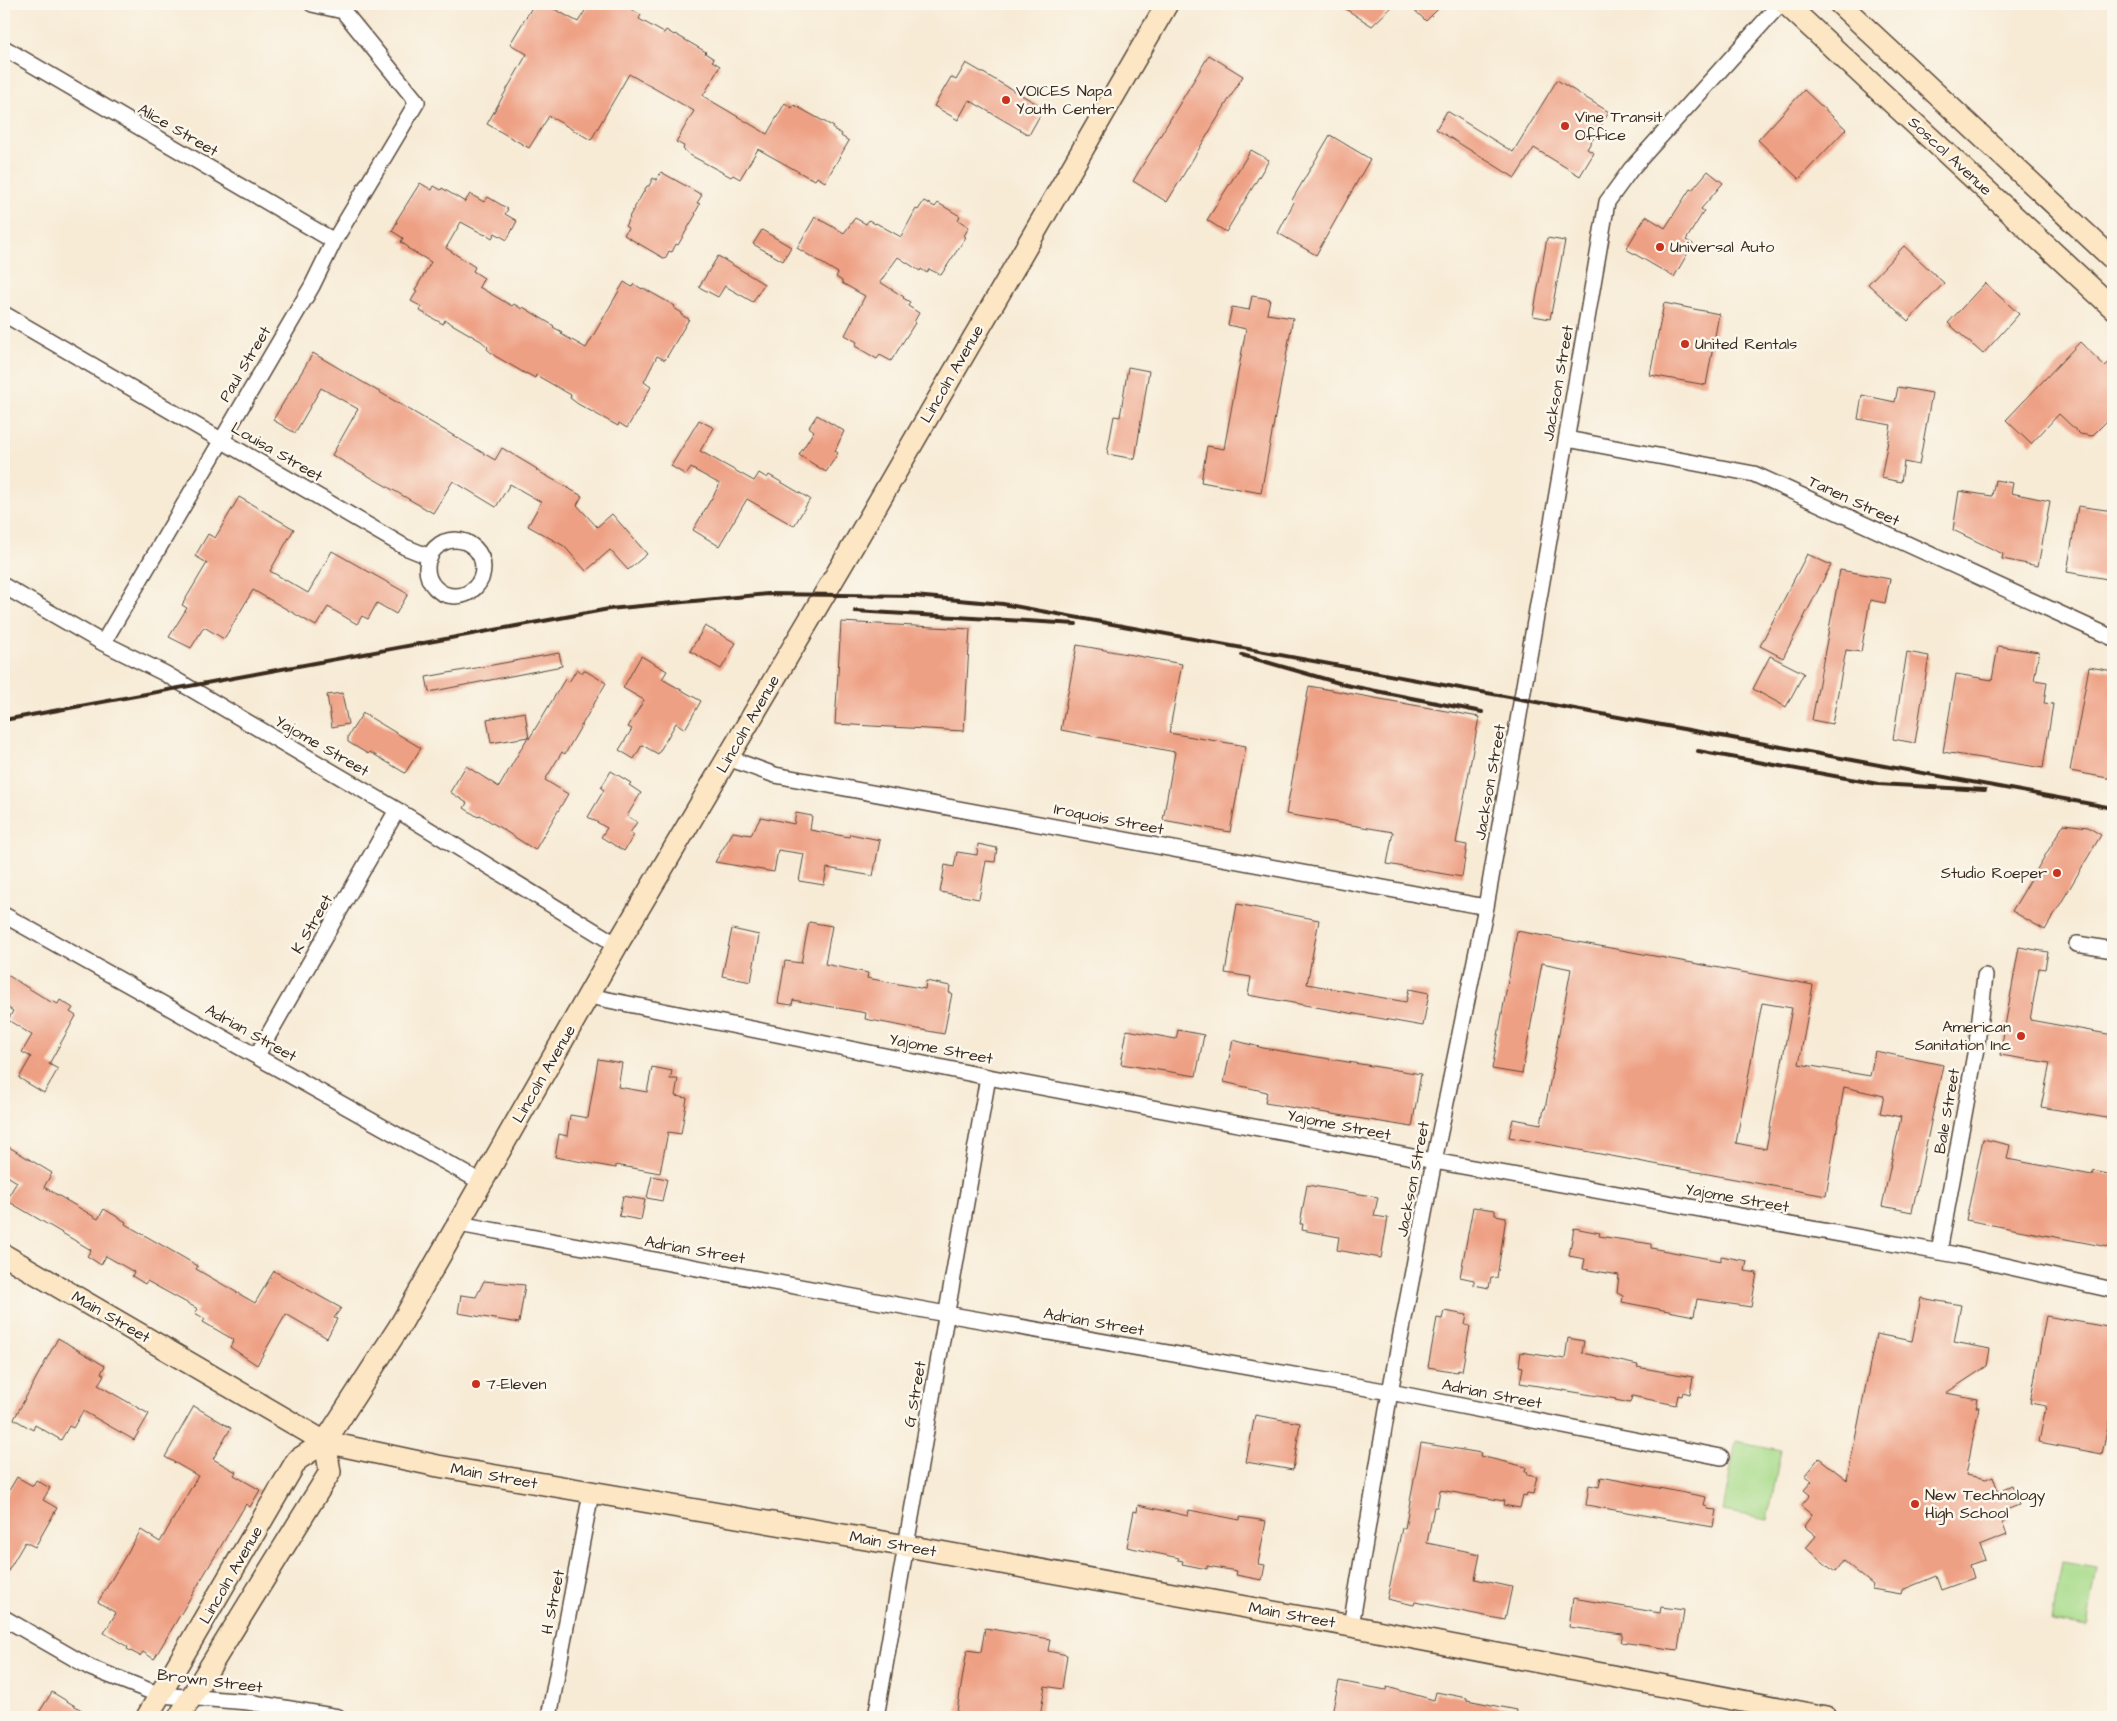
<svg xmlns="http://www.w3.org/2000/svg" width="2117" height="1721" viewBox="0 0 2117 1721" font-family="'Architects Daughter',sans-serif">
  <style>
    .green { fill: #a8db8b; stroke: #728254 }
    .building { fill: #eea084; fill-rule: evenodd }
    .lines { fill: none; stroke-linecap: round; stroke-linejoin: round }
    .street-casing { stroke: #57473a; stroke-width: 18 }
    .secondary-casing { stroke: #57473a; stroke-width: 24 }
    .street { stroke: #fff; stroke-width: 15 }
    .secondary { stroke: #fce6c4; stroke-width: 21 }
    .rail { stroke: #3b2a1e; stroke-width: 4 }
    .poi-dot { fill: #c8321e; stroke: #fbf7ec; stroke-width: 2 }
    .labels { text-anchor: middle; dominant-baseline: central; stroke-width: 5; stroke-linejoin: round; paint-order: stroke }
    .poi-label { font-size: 16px; fill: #3b2a1e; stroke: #fbf7ec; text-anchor: start }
    .street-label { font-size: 16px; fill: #3b2a1e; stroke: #fbf7ec }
  </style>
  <rect width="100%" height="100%" fill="#fbf7ec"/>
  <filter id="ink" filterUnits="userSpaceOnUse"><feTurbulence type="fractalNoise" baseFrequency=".02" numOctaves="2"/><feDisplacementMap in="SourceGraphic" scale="10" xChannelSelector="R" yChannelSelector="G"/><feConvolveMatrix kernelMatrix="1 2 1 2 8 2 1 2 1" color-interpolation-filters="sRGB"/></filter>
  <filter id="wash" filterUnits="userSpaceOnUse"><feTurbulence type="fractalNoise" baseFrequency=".0096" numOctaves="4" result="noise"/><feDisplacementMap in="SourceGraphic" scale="20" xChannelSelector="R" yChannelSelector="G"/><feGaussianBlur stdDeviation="1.12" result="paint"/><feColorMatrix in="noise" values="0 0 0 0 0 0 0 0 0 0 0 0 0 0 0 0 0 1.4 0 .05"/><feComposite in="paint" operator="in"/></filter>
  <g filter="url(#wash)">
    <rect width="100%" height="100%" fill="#f7ebd6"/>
    <!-- green -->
    <path class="green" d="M1736 1441 1781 1450 1768 1519 1723 1511Z
      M2062 1562 2097 1568 2087 1627 2052 1621Z"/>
    <g id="blocks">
      <!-- building -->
      <path class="building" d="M534 4H545L578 22 589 4H622L641 15 639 19 664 33 666 30 674 35 675 34 706 52 705 53 714 59 712 61 720 66 703 96 767 134 785 103 792 108 794 105 834 127 833 129 842 134 841 136 849 141 825 182 817 177 815 180 806 176 758 149 740 179 733 175 731 177 690 155 683 149 684 146 676 142 694 111 629 74 591 140 549 116 529 148 487 124 527 54 510 44Z
        M1338 4H1395L1372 26Z
        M1408 4H1443L1426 21Z
        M1209 55 1243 76 1167 202 1133 181Z
        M966 63 1044 108 1029 135 969 100 958 120 934 106 951 77 956 80Z
        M1557 80 1609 112 1587 149 1594 153 1580 176 1534 148 1515 178 1436 129 1447 111 1513 152Z
        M1804 90 1846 129 1799 179 1758 140Z
        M1330 135 1370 159 1316 255 1278 233 1294 202 1292 200Z
        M1251 150 1269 160 1226 232 1207 220Z
        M1708 171 1723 183 1701 209 1704 211 1686 240 1693 244 1674 277 1626 249 1646 216 1665 228 1690 189 1692 190Z
        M661 172 702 195 697 203 700 204 695 213 696 214 678 245 676 244 672 252 669 251 665 259 624 235 628 228 625 226 630 218 629 217 647 186H649L653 178 656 180Z
        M420 183 432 190 434 186 441 190 442 188 465 202 470 194 484 202 488 197 508 209 505 214 517 221 507 240 495 233 492 238 486 234 485 235 461 222 446 248 475 267 473 271 484 278 479 287 512 306 514 304 522 309 523 307 554 326 553 327 562 332 561 334 586 348 624 282 632 287 634 284 642 289 643 288 675 306 674 308 682 313 681 315 689 319 665 360 657 356 644 382 651 387 627 428 619 423 618 426 578 404 570 398 571 395 536 375 535 378 526 373V374L495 356 487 349 488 347 481 341 445 320 443 324 420 311 422 307 411 301 417 291 415 290 431 262 407 248 408 247 401 242 403 238 392 231 397 222 396 221Z
        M924 201 935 207 938 203 960 216 958 220 969 227 964 236 966 237 941 275 929 269 927 273 921 269 920 271 898 257 880 282 904 297 903 298 910 302 908 306 919 313 914 322 915 323 891 361 880 355 877 359 855 346 857 342 845 335 865 296 842 283V281L836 277 838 273 797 248 815 217 844 233 855 218 866 224 869 220 875 224 876 223 901 237 916 209 918 210Z
        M762 230 791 247 783 261 753 244Z
        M1547 238 1565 241 1550 319 1533 316Z
        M1904 246 1944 283 1908 321 1868 284Z
        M718 256 764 284 753 302 725 286 718 297 699 287Z
        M1985 283 2019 314 1983 354 1948 323Z
        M1252 296 1270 299 1267 314 1293 318 1261 493 1201 482 1207 446 1224 449 1246 329 1228 325 1232 307 1249 310Z
        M1664 303 1719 314 1706 385 1650 375Z
        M2080 342 2105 366 2113 359V415L2092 436 2080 434 2059 414 2031 444 2006 420Z
        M313 353 495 460 502 448 537 469 536 470 582 496 577 505 597 527 612 514 647 554 628 570 610 550 586 571 564 546 528 526 541 502 510 484 496 507 453 481 433 513 332 455 358 409 321 388 295 433 273 420Z
        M1128 367 1149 371 1135 459 1107 454 1114 416 1120 417Z
        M1898 387 1932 393 1919 465 1904 462 1901 482 1881 478 1891 425 1858 419 1862 395 1895 402Z
        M817 415 844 431 835 451 838 453 826 472 799 455 814 431 809 427Z
        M699 420 714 428 700 451 754 481 759 473 767 478 769 475 810 499 794 526 747 499 719 546 693 530 720 484 691 468 686 475 671 466Z
        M1995 480 2013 483 2011 493 2050 501 2038 566 2002 559 2003 554 1953 530 1959 491 1992 496Z
        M239 497 294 529 270 571 308 593 332 551 408 594 396 614 377 603 368 619 362 616 357 624 328 607 316 626 253 590 224 639 204 627 191 648 169 637 187 608 182 605 207 563 195 556 208 534 215 538Z
        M2078 506 2113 511 2110 536H2113V580L2067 572Z
        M1807 554 1831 565 1783 658 1760 646Z
        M1840 570 1890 579 1885 603 1870 600 1861 652 1846 650 1832 724 1812 720Z
        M841 622 970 629 964 731 835 724Z
        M705 626 736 643 721 669 690 651Z
        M1077 645 1182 664 1169 733 1246 746 1230 832 1163 820 1175 752 1061 730Z
        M1998 646 2039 652 2034 680 2047 682 2044 703 2053 704 2043 768 1943 752 1956 674 1992 680Z
        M1907 652 1929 656 1915 743 1893 739Z
        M559 653 562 666 429 692 426 677Z
        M641 656 667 671 662 679 701 701 685 729 676 723 658 754 642 745 634 759 619 750 632 729 628 727 644 700 623 688Z
        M1770 656 1804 673 1786 707 1753 689Z
        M2089 667 2113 671V713L2108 742 2113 743V779L2070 771Z
        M577 669 582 673 584 670 606 683 565 754 562 752 545 780 568 794 535 850 480 815 478 817 464 808 467 803 450 792 466 766 499 787 528 737 491 743 487 719 525 712 529 739 565 679 569 682Z
        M1309 686 1479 717 1456 843 1467 845 1462 877 1387 864 1393 832 1286 814Z
        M342 693 348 724 332 727 327 695Z
        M363 713 421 748 405 773 370 752 368 754 348 742V736Z
        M611 771 631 783 629 785 641 793 627 816 637 822 630 833 634 835 624 851 601 837 607 828 588 817 604 790 601 788Z
        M796 813 812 816 810 830 849 837 850 834 880 840 873 876 827 868 824 885 799 881 804 854 778 850 774 872 715 862 733 832 751 835 761 817 794 824Z
        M2064 824 2088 827 2101 835 2045 930 2012 911Z
        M978 844 997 848 995 862 986 861 979 899 940 892 945 865 954 867 957 852 977 855Z
        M1237 904 1319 920 1307 984 1406 1002 1409 989 1429 993 1423 1026 1248 995 1251 977 1225 973Z
        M809 922 832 926 825 964 868 973 867 978 925 989 926 981 950 986 949 993H952L944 1034 865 1019 866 1013 793 1000 792 1005 778 1003 785 961 801 963Z
        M732 929 759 935 751 982 722 976Z
        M1517 931 1813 985 1799 1064 1870 1076 1875 1051 1943 1065 1912 1212 1882 1206 1901 1117 1880 1113 1884 1096 1844 1087 1826 1196 1509 1137 1513 1119 1541 1124 1544 1108 1545 1109 1571 969 1542 963 1522 1074 1492 1069ZM1762 1003 1792 1008 1766 1149 1736 1143Z
        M2019 947 2048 952 2045 969 2039 968 2030 1020 2113 1035V1119L2041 1107 2050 1063 2000 1055Z
        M4 973 51 1002 52 1001 58 1004 60 1000 73 1008 70 1012 76 1016 49 1064 58 1069 44 1093 19 1078 31 1057 22 1052 32 1035 8 1020 13 1011 4 1005Z
        M1127 1030 1176 1039 1178 1030 1204 1035 1196 1076 1121 1064Z
        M1233 1040 1263 1048 1421 1074 1412 1127 1265 1103 1267 1092 1224 1082Z
        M598 1059 622 1063 618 1087 647 1092 652 1067 672 1071 670 1079H678L675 1096 687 1098 681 1134 668 1132 660 1173 616 1165V1168L555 1157 559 1134 567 1136 570 1115 588 1118Z
        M1983 1139 2010 1145 2007 1159 2092 1175 2093 1171 2113 1175V1248L1966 1220Z
        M4 1144 52 1173 44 1187 98 1219 104 1209 126 1222 125 1224 198 1266 196 1269 255 1303 274 1271 341 1308 334 1318 337 1319 327 1338 286 1314 257 1365 230 1347 234 1340 203 1322 205 1319 195 1313 198 1309 147 1281 145 1284 132 1276 134 1272 106 1256 101 1265 87 1256 91 1250 6 1200 17 1182 4 1174Z
        M652 1176 667 1179 662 1201 647 1198Z
        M1307 1185 1378 1197 1374 1216 1388 1218 1381 1258 1337 1250 1339 1237 1302 1230 1303 1224H1300Z
        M623 1196 645 1200 641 1220 619 1216Z
        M1473 1207 1495 1210V1215L1506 1217 1497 1278 1491 1277 1489 1288 1474 1285V1280L1460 1277Z
        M1574 1228 1600 1233 1599 1236 1651 1244V1248L1721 1261V1256L1747 1261 1745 1271 1757 1273 1751 1307 1697 1299 1694 1316 1622 1302 1623 1296 1617 1293 1619 1275 1583 1269 1585 1259 1569 1256Z
        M484 1281 525 1285 519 1323 458 1313 461 1295 476 1297Z
        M1921 1298 1961 1305 1954 1342 1990 1349 1987 1366 1946 1393 1978 1399 1976 1407H1979L1966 1475 1986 1479 1993 1476 1998 1491 2012 1485 2019 1505 2006 1510 2009 1519 2002 1522 2007 1535 1979 1546 1985 1560 1970 1565 1974 1578 1941 1590 1936 1576 1902 1590 1901 1594 1872 1589 1873 1585 1844 1561 1835 1572 1806 1548 1816 1536 1804 1526 1812 1515 1801 1506 1810 1495 1804 1490 1812 1481 1805 1475 1819 1458 1847 1480 1876 1334 1912 1341Z
        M1444 1311 1467 1315 1465 1325 1470 1326 1462 1371 1458 1370 1457 1372 1428 1367 1437 1318 1442 1319Z
        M2046 1316 2113 1328V1404L2102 1454 2039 1442 2046 1406 2030 1403Z
        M58 1338 105 1366 101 1373 104 1375 98 1385 149 1414 134 1440 83 1411 73 1428 69 1426 61 1440 35 1425 33 1430 14 1419Z
        M1568 1338 1584 1341 1582 1353 1638 1365 1637 1367 1693 1377 1690 1394 1683 1392 1682 1396 1678 1395 1676 1405 1632 1396 1630 1403 1615 1400 1616 1399 1520 1383 1523 1367 1519 1366 1521 1352 1565 1359Z
        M194 1406 231 1428 213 1459 236 1472 234 1475 260 1490 250 1507 246 1504 154 1659 143 1652 140 1656 127 1649 128 1647 104 1633 116 1613 98 1602 141 1530 160 1542 198 1476 165 1457Z
        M1255 1415 1300 1423 1293 1470 1246 1462Z
        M1421 1443 1481 1453 1480 1456 1526 1467 1525 1472H1528L1527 1475 1537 1477 1533 1494 1527 1493 1526 1496 1523 1495 1520 1508 1503 1505 1504 1501 1440 1490 1437 1507H1434L1427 1543 1480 1554 1475 1579 1512 1587 1505 1620 1415 1602 1414 1605 1387 1599 1402 1528H1405Z
        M17 1477 33 1486 36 1480 50 1488 43 1500 57 1508 35 1547 25 1542 4 1578V1499Z
        M1601 1477 1706 1497 1704 1505 1708 1506 1707 1509 1716 1510 1713 1527 1586 1505 1589 1485 1599 1487Z
        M1138 1505 1188 1516 1189 1510 1240 1520V1517L1266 1521 1258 1564 1265 1565 1262 1580 1236 1575 1237 1571 1207 1566V1569L1182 1564 1183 1561 1178 1560 1179 1558 1127 1547 1134 1511 1137 1512Z
        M1573 1598 1660 1613 1661 1607 1684 1610 1678 1650 1621 1642 1623 1634 1569 1627Z
        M985 1628 1050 1639 1048 1651 1067 1655 1062 1689 1045 1686 1040 1717H956L967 1650 981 1652Z
        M1339 1681 1386 1690 1387 1687 1434 1700 1436 1692 1467 1698V1700L1517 1710 1516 1717H1331Z
        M52 1692 93 1717H36Z"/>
    </g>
  </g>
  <g filter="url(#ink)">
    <use href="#blocks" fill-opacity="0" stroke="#57473a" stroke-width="1"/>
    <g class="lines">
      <defs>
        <path id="street" d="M4 48 334 241
          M4 314 405 547 430 557
          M1567 439 1754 474 2113 638
          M427 568a28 28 0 1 1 56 0a28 28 0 1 1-56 0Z
          M4 586 103 643 164 673 397 810 617 945
          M103 643 312 286 334 241 417 102 343 11 312 4
          M728 758 775 775 1486 907
          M4 915 481 1182
          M2077 944 2113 950
          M589 996 988 1077 1434 1161 1957 1255 2113 1290
          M257 1055 397 810
          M459 1224 946 1314 1390 1392 1721 1457
          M1939 1252 1977 1043 1985 976
          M4 1618 91 1668 160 1695 248 1702 338 1717
          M1351 1626 1390 1392 1434 1161 1486 907 1607 202 1631 169 1780 4
          M549 1717 591 1493
          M876 1717 988 1077"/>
        <path id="secondary" d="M1786 4 2113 308
          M1840 4 2113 259
          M4 1255 325 1442 438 1466 907 1546 1351 1626 1826 1717
          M147 1717 297 1460 325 1442 401 1324 617 945 853 546 1167 4
          M179 1717 330 1472 325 1442"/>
      </defs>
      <!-- street casing -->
      <use href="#street" class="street-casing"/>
      <!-- secondary casing -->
      <use href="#secondary" class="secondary-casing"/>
      <!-- street -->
      <use href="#street" class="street"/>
      <!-- secondary -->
      <use href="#secondary" class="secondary"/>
      <!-- rail -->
      <path class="rail" d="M855 611 1076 624
        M1242 655 1346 685 1482 712
        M4 720 609 609 768 594 914 596 1003 604 2113 808
        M1698 751 1878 784 1985 790"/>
    </g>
  </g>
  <!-- markers -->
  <g class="poi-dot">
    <circle cx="1006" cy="100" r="5"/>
    <circle cx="1565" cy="126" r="5"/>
    <circle cx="1660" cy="247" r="5"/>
    <circle cx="1685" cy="344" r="5"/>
    <circle cx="2057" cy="873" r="5"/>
    <circle cx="2021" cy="1036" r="5"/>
    <circle cx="476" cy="1384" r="5"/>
    <circle cx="1915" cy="1504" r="5"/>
  </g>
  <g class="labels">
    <!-- poi labels -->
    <g class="poi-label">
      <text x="1016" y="91">VOICES Napa<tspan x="1016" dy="18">Youth Center</tspan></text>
      <text x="1575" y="117">Vine Transit<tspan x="1575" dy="18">Office</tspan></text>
      <text x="1670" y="247">Universal Auto</text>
      <text x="1695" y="344">United Rentals</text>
      <text x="2047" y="873" text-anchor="end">Studio Roeper</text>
      <text x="2011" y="1027" text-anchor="end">American<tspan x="2011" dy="18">Sanitation Inc</tspan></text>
      <text x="486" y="1384">7-Eleven</text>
      <text x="1925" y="1495">New Technology<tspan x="1925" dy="18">High School</tspan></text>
    </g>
    <!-- street labels -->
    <g class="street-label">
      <text transform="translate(178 130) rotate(30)">Alice Street</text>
      <text transform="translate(1950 156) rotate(43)">Soscol Avenue</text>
      <text transform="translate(245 364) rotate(-59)">Paul Street</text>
      <text transform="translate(952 374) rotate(-60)">Lincoln Avenue</text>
      <text transform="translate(1558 383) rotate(-80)">Jackson Street</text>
      <text transform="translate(277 452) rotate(30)">Louisa Street</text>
      <text transform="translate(1854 501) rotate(25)">Tanen Street</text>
      <text transform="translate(748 724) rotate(-60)">Lincoln Avenue</text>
      <text transform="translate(322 746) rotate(30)">Yajome Street</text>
      <text transform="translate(1490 782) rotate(-80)">Jackson Street</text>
      <text transform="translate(1109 819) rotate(11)">Iroquois Street</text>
      <text transform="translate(312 924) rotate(-60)">K Street</text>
      <text transform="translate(251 1033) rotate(29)">Adrian Street</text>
      <text transform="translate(941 1049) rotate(11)">Yajome Street</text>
      <text transform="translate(544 1074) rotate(-60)">Lincoln Avenue</text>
      <text transform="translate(1947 1111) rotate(-80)">Bale Street</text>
      <text transform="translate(1339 1125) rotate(11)">Yajome Street</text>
      <text transform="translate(1413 1179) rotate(-79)">Jackson Street</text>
      <text transform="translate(1737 1198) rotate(10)">Yajome Street</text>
      <text transform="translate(695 1250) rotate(10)">Adrian Street</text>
      <text transform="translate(111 1317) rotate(30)">Main Street</text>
      <text transform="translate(1094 1322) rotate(10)">Adrian Street</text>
      <text transform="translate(915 1394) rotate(-80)">G Street</text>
      <text transform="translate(1492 1394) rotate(11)">Adrian Street</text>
      <text transform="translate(494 1476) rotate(10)">Main Street</text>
      <text transform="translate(893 1544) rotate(10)">Main Street</text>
      <text transform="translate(231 1575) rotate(-60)">Lincoln Avenue</text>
      <text transform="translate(553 1602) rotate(-79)">H Street</text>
      <text transform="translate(1292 1615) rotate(10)">Main Street</text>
      <text transform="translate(210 1681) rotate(7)">Brown Street</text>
    </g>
  </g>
  <!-- margin -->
  <rect width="2117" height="1721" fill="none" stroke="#fbf7ec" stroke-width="20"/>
</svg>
